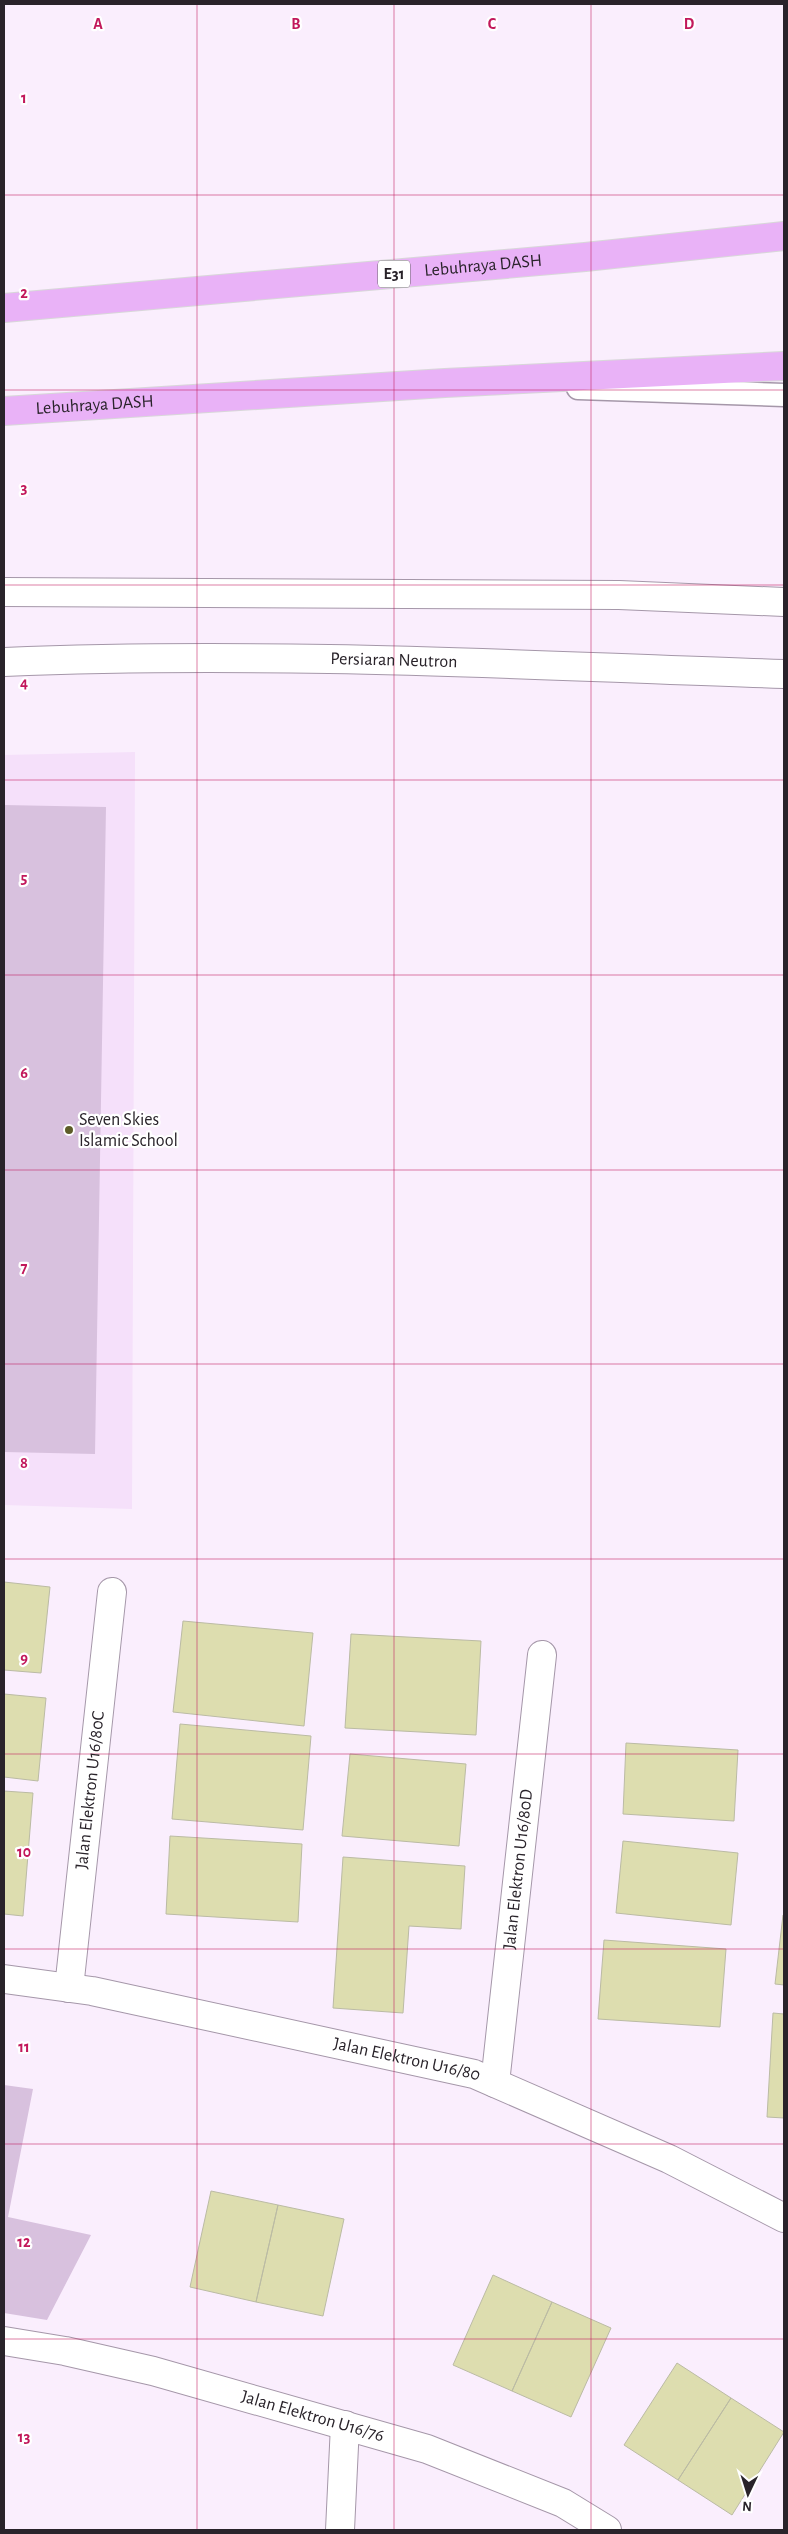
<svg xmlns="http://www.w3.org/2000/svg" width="788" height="2534" viewBox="0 0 788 2534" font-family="'Alegreya Sans',sans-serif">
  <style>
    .built { fill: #f5e0fa }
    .green { fill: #d8c1de }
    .building { fill: #ddddaf; stroke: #bbbba4 }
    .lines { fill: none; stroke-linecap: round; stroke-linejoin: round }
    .service-casing { stroke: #a597a9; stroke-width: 25 }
    .minor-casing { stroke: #a597a9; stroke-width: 30 }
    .tertiary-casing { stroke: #a597a9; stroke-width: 30 }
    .motorway-casing { stroke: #d8d7d9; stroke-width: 30 }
    .service { stroke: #fff; stroke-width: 22 }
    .minor { stroke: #fff; stroke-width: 28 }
    .tertiary { stroke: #fff; stroke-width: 28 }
    .motorway { stroke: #e9b2f7; stroke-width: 28 }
    .grid { fill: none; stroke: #c2185b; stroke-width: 1; stroke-opacity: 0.55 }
    .poi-dot { fill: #5d5c28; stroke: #fff; stroke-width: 2 }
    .labels { text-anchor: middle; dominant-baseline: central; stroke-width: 4.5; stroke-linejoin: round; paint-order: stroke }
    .shield { fill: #fff; stroke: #69656a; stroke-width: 1 }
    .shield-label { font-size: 16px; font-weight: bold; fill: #29232a }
    .street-label { font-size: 18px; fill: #29232a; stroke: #fff }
    .poi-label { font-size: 18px; fill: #29232a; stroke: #fff; text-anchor: start }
    .grid-label { font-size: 16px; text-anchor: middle; font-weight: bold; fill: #c2185b; stroke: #fff; stroke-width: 4.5; stroke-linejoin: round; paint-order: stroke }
  </style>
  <rect width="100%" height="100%" fill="#faeefd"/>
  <!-- built -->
  <path class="built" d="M135 752 132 1509 4 1505V755Z"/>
  <!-- green -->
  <path class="green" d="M4 805 106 807 95 1454 4 1452Z
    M4 2085 33 2089 8 2217 91 2235 47 2320 4 2313Z"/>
  <!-- building -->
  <path class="building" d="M4 1582 50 1587 41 1673 4 1670Z
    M183 1621 313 1633 304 1726 173 1712Z
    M351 1634 481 1641 476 1735 345 1728Z
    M4 1694 46 1698 38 1781 4 1777Z
    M180 1724 311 1736 303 1830 172 1819Z
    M626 1743 738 1750 734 1821 623 1814Z
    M350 1754 466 1764 459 1846 342 1836Z
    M4 1791 33 1793 23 1916 4 1914Z
    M170 1836 302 1844 298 1922 166 1914Z
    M623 1841 738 1853 731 1925 616 1913Z
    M343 1857 465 1866 461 1929 409 1926 403 2013 333 2008Z
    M783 1915H784V1985L775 1984Z
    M604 1940 726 1949 720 2027 598 2019Z
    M773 2013 784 2014V2118L767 2117Z
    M211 2191 278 2205 256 2302 190 2287Z
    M278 2205 344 2219 323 2316 256 2302Z
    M493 2275 552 2302 512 2391 453 2365Z
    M552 2302 611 2328 571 2417 512 2391Z
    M677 2363 731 2398 678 2480 624 2445Z
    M731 2398 784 2432 732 2515 678 2480Z"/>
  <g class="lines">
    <defs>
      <path id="service" d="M578 388 784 395"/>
      <g id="minor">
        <path id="s1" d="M4 1979 92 1991 474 2074 669 2159 784 2218"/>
        <path id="s2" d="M69 1988 112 1592"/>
        <path id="s3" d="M495 2083 542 1655"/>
        <path id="s4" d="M4 2341 65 2351 153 2371 427 2449 563 2503 607 2530"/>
        <path d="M340 2530 345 2425"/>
      </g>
      <g id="tertiary">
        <path d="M4 592 619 595 784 602"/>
        <path id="s5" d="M4 662C264 651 524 665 784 674"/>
      </g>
      <g id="motorway">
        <path id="s6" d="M4 308 585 257 784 236"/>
        <path id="s7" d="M4 411 445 383 784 366"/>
      </g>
    </defs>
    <!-- service casing -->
    <use href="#service" class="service-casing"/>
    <!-- minor casing -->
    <use href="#minor" class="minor-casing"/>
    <!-- tertiary casing -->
    <use href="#tertiary" class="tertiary-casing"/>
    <!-- motorway casing -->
    <use href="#motorway" class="motorway-casing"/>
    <!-- service -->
    <use href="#service" class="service"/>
    <!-- minor -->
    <use href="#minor" class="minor"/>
    <!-- tertiary -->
    <use href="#tertiary" class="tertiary"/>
    <!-- motorway -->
    <use href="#motorway" class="motorway"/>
  </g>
  <!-- grid -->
  <path class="grid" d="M197 4V2530M394 4V2530M591 4V2530M4 195H784M4 390H784M4 585H784M4 780H784M4 975H784M4 1170H784M4 1364H784M4 1559H784M4 1754H784M4 1949H784M4 2144H784M4 2339H784"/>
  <!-- markers -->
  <circle class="poi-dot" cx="69" cy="1130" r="5"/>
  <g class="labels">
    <!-- shield labels -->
    <rect class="shield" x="378" y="260.5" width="32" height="27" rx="4"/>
    <g class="shield-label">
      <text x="394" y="274">E31</text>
    </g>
    <!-- street labels -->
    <g class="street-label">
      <text stroke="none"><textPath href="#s6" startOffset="481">Lebuhraya DASH</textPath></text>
      <text stroke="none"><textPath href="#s7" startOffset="91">Lebuhraya DASH</textPath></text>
      <text stroke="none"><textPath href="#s5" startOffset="390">Persiaran Neutron</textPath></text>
      <text stroke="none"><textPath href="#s2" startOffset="199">Jalan Elektron U16/80C</textPath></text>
      <text stroke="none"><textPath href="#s3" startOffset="215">Jalan Elektron U16/80D</textPath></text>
      <text stroke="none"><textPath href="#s1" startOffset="411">Jalan Elektron U16/80</textPath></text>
      <text stroke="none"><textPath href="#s4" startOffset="318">Jalan Elektron U16/76</textPath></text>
    </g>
    <!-- poi labels -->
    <g class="poi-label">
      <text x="79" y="1120">Seven Skies<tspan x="79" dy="21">Islamic School</tspan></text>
    </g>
  </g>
  <g class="grid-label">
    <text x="98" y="29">A</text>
    <text x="296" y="29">B</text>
    <text x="492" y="29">C</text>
    <text x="689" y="29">D</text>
    <text x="24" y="103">1</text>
    <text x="24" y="298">2</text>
    <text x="24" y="493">3</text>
    <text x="24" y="688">4</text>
    <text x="24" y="883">5</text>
    <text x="24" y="1078">6</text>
    <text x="24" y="1273">7</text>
    <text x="24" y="1468">8</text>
    <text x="24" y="1663">9</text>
    <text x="24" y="1857">10</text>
    <text x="24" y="2052">11</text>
    <text x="24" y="2247">12</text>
    <text x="24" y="2442">13</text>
  </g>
  <!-- border -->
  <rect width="788" height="2534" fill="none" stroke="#29232a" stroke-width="10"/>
  <!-- north arrow -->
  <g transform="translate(748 2494) rotate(184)" stroke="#ffffff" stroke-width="4" paint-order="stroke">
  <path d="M0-4L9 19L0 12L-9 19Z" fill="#29232a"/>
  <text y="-8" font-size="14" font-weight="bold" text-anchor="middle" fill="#29232a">N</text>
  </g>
</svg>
